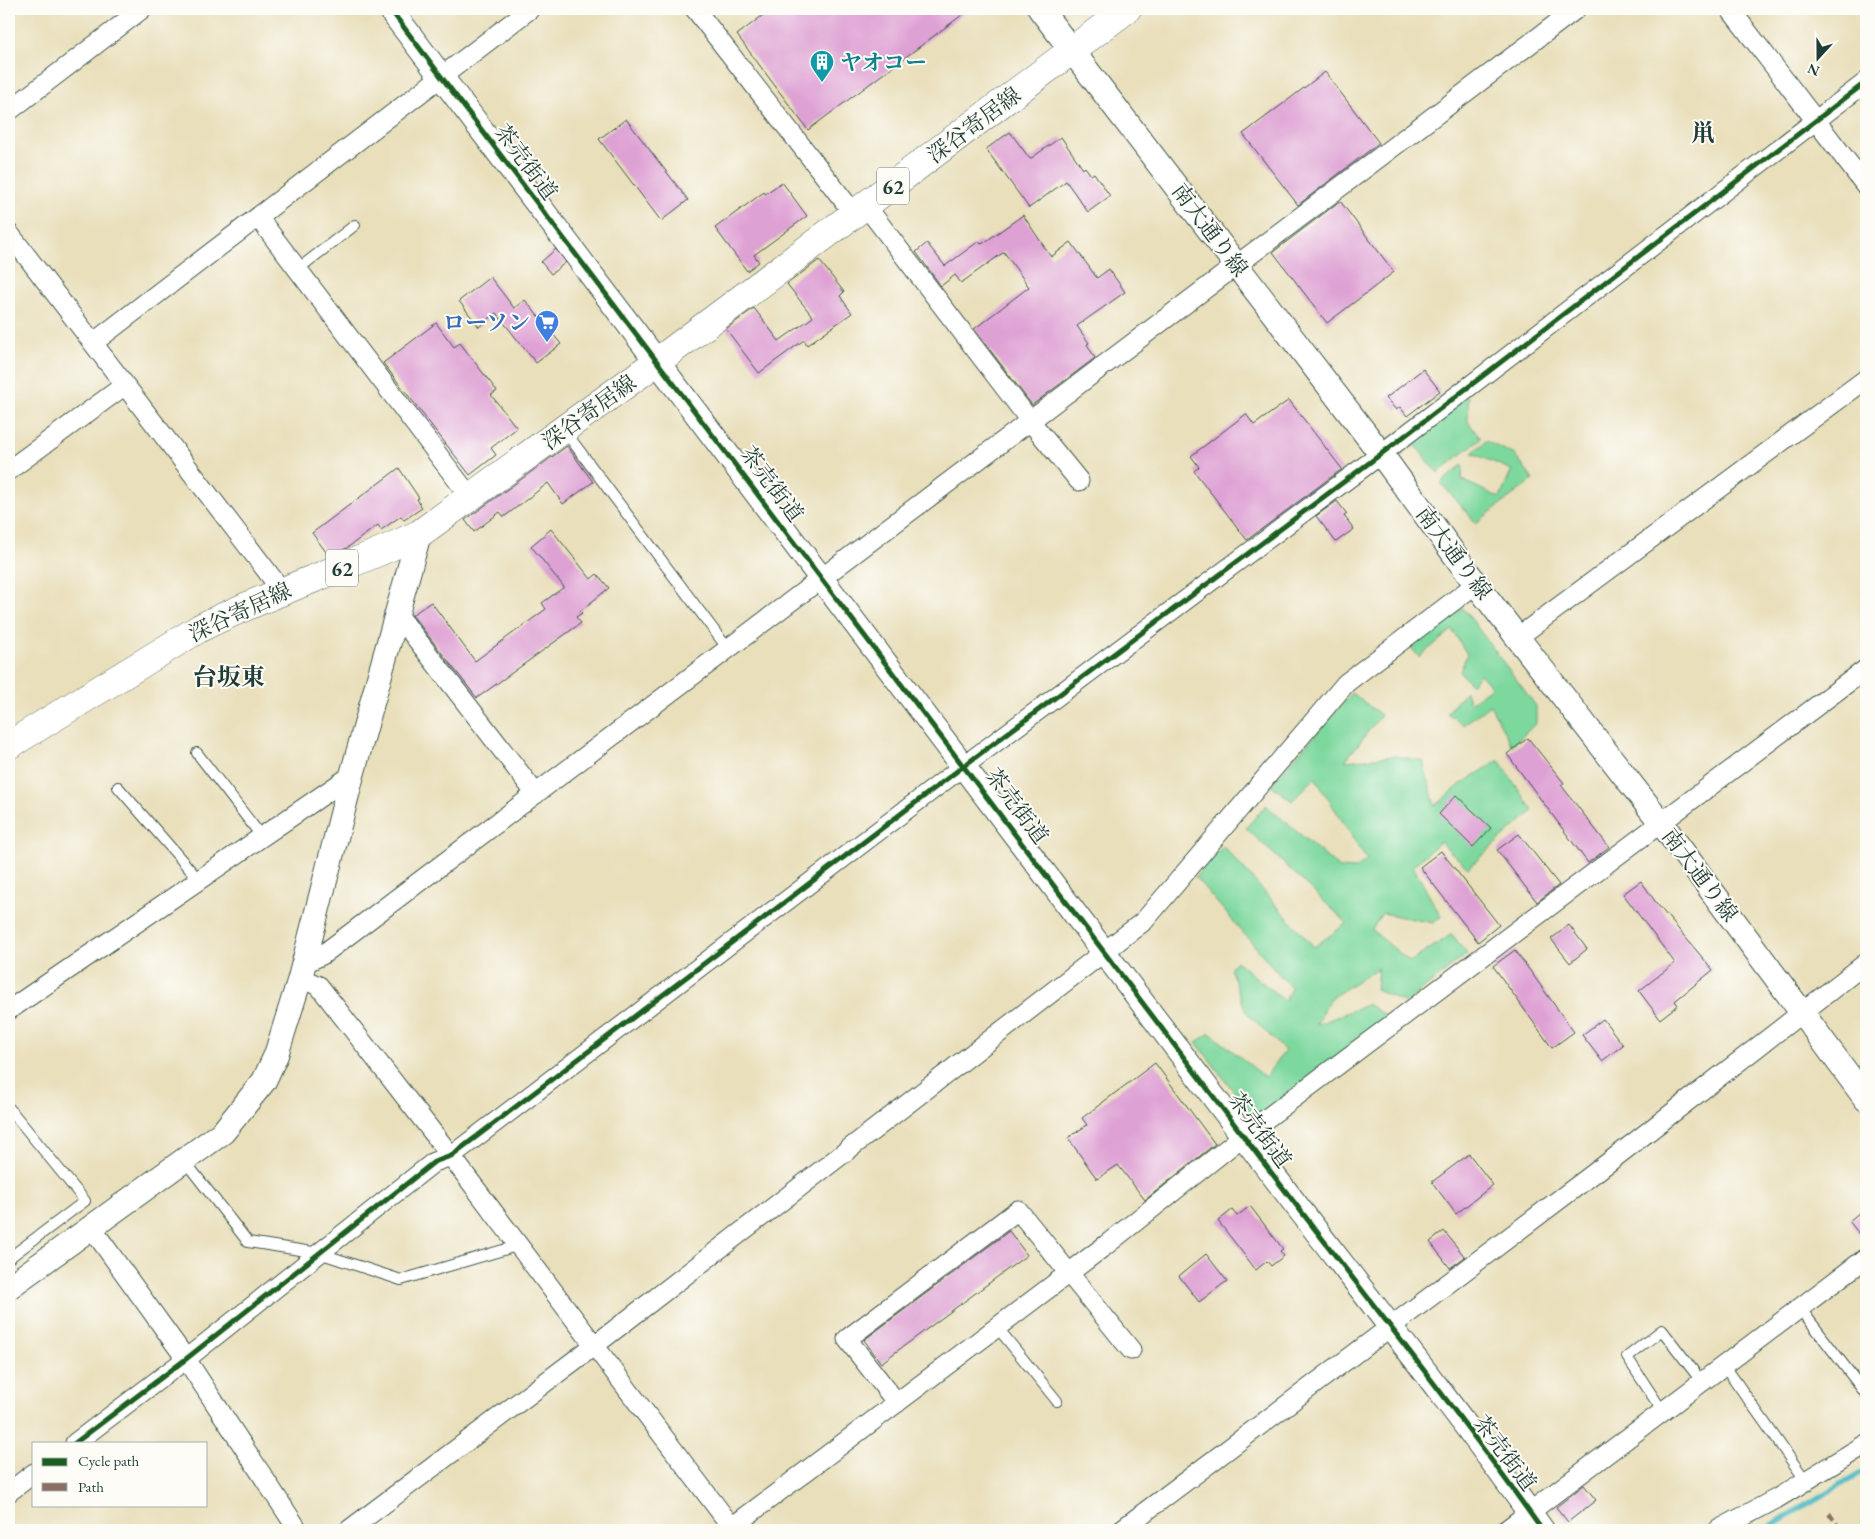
<svg xmlns="http://www.w3.org/2000/svg" width="1875" height="1539" viewBox="0 0 1875 1539" font-family="'EB Garamond','Noto Serif JP',serif">
  <style>
    .green { fill: #7dd89e; stroke: #4e8a69 }
    .lines { fill: none; stroke-linecap: round; stroke-linejoin: round }
    .stream { stroke: #4ab9c1; stroke-width: 5.5 }
    .building { fill: #dea1d4 }
    .service-casing { stroke: #3d5548; stroke-width: 12 }
    .minor-casing { stroke: #3d5548; stroke-width: 21 }
    .tertiary-casing { stroke: #3d5548; stroke-width: 26 }
    .primary-casing { stroke: #3d5548; stroke-width: 29 }
    .service { stroke: #fff; stroke-width: 10 }
    .minor { stroke: #fff; stroke-width: 19 }
    .tertiary { stroke: #fff; stroke-width: 24 }
    .primary { stroke: #fff; stroke-width: 28 }
    .quiet { stroke: #8d6e63; stroke-width: 4; stroke-dasharray: 8 4; stroke-linecap: butt }
    .cycleway-casing { stroke: #fdfcf7; stroke-width: 8 }
    .cycleway { stroke: #1b5e20; stroke-width: 5 }
    .labels { text-anchor: middle; dominant-baseline: central; stroke-width: 4; stroke-linejoin: round; paint-order: stroke }
    .shield { fill: #fdfcf7; stroke: #62766e; stroke-width: 1 }
    .shield-label { font-size: 21px; font-weight: bold; fill: #1f3d34 }
    .culture-label { font-size: 22px; font-weight: bold; fill: #0d838f; stroke: #fdfcf7; text-anchor: start }
    .street-label { font-size: 22px; fill: #1f3d34; stroke: #fdfcf7 }
    .shop-label { font-size: 22px; font-weight: bold; fill: #366cbe; stroke: #fdfcf7; text-anchor: end }
    .neighbourhood-label { font-size: 24px; font-weight: bold; fill: #1f3d34; stroke: #fdfcf7 }
  </style>
  <rect width="100%" height="100%" fill="#fdfcf7"/>
  <filter id="ink" filterUnits="userSpaceOnUse"><feTurbulence type="fractalNoise" baseFrequency=".02" numOctaves="2"/><feDisplacementMap in="SourceGraphic" scale="10" xChannelSelector="R" yChannelSelector="G"/><feConvolveMatrix kernelMatrix="1 2 1 2 8 2 1 2 1" color-interpolation-filters="sRGB"/></filter>
  <filter id="wash" filterUnits="userSpaceOnUse"><feTurbulence type="fractalNoise" baseFrequency=".0096" numOctaves="4" result="noise"/><feDisplacementMap in="SourceGraphic" scale="20" xChannelSelector="R" yChannelSelector="G"/><feGaussianBlur stdDeviation="1.12" result="paint"/><feColorMatrix in="noise" values="0 0 0 0 0 0 0 0 0 0 0 0 0 0 0 0 0 1.4 0 .05"/><feComposite in="paint" operator="in"/></filter>
  <g filter="url(#wash)">
    <rect width="100%" height="100%" fill="#e9dfbb"/>
    <!-- green -->
    <path class="green" d="M1468 396V422L1481 438 1438 473 1410 439Z
      M1486 441 1515 455 1533 480 1476 523 1441 483 1463 464 1462 480 1500 498 1512 470 1472 453Z
      M1463 608 1536 706V723L1512 746 1490 705 1463 725 1447 713 1466 691 1470 703 1492 687 1480 674 1471 684 1460 672 1467 654 1452 630 1419 657 1409 645Z
      M1352 693 1381 715 1345 761 1395 756 1423 761 1435 806 1461 784 1499 760 1533 811 1468 868 1440 842 1413 866 1441 917 1433 923 1382 913 1372 930 1410 962 1452 934 1467 954 1406 1003 1376 990 1378 968 1331 998 1316 1025 1368 1004 1387 1017 1261 1115 1251 1114 1196 1042 1210 1033 1265 1077 1285 1051 1246 1012 1230 968 1236 961 1285 1001 1291 988 1195 877 1223 846 1314 947 1347 923 1246 828 1266 805 1339 868 1356 869 1367 860 1315 778 1292 801 1271 785Z"/>
    <g class="lines">
      <!-- stream -->
      <path class="stream" d="M1764 1530 1866 1469"/>
    </g>
    <g id="blocks">
      <!-- building -->
      <path class="building" d="M771 9H970L808 130 737 35Z
        M1325 72 1379 143 1298 205 1243 134Z
        M626 119 688 200 661 221 599 139Z
        M1010 132 1030 159 1061 137 1083 169 1085 167 1091 175 1094 173 1110 196 1088 212 1066 181 1029 208 986 149Z
        M782 182 807 216 754 255 759 262 747 271 715 228 764 192 765 194Z
        M1340 201 1394 272 1327 323 1273 252Z
        M1023 215 1051 257 1071 242 1097 278 1109 269 1125 292 1077 326 1089 343 1087 344 1095 358 1032 405 974 329 1029 287 1004 252 961 283 955 275 941 286 916 252 927 243 945 266 979 241 982 244Z
        M556 249 566 262 551 274 541 262Z
        M819 260 844 292 840 296 852 313 807 345 804 340 759 373 726 329 754 308 779 341 813 317 787 284Z
        M490 277 514 308 525 300 561 344 536 363 496 313 479 327 459 301Z
        M436 323 454 347 460 343 497 391 491 395 517 428 491 448 496 455 470 475 383 363Z
        M1423 369 1440 391 1407 416 1400 407 1396 410 1386 398Z
        M1289 400 1342 469 1247 540 1194 471 1199 467 1191 456 1246 414 1254 425Z
        M567 446 593 482 563 504 548 483 504 517 500 512 474 532 465 520Z
        M399 468 419 498 417 499 422 508 404 520 401 516 381 530 378 525 347 548 329 556 312 533Z
        M1337 501 1347 514 1344 516 1354 529 1336 542 1316 516Z
        M551 529 591 579 597 574 609 588 580 611 582 613 576 617 581 623 477 698 412 615 431 602 475 661 546 609 542 603 564 587 531 546Z
        M1528 738 1564 783 1561 785 1609 847 1588 863 1507 754Z
        M1456 795 1491 828 1473 847 1439 814Z
        M1519 834 1559 885 1537 902 1497 850Z
        M1441 851 1499 925 1478 942 1420 867Z
        M1641 881 1657 904 1713 970 1675 1001 1678 1005 1660 1019 1639 991 1675 963 1623 894Z
        M1569 925 1587 949 1570 963 1551 939Z
        M1515 950 1574 1032 1552 1048 1493 966Z
        M1603 1019 1623 1045 1602 1061 1582 1035Z
        M1155 1063 1215 1144 1145 1200 1118 1165 1097 1179 1068 1138 1087 1125 1082 1118Z
        M1469 1154 1493 1185 1456 1214 1432 1182Z
        M1250 1206 1283 1249 1280 1251 1284 1256 1271 1266 1267 1261 1256 1270 1218 1221 1232 1210 1237 1216Z
        M1866 1207V1243L1849 1221Z
        M1009 1231 1027 1255 881 1363 864 1340Z
        M1444 1231 1465 1257 1450 1268 1430 1242Z
        M1206 1254 1227 1281 1199 1302 1179 1276Z
        M1584 1485 1596 1500 1568 1522 1556 1507Z"/>
    </g>
  </g>
  <g filter="url(#ink)">
    <use href="#blocks" fill-opacity="0" stroke="#3d5548" stroke-width="1"/>
    <g class="lines">
      <defs>
        <path id="service" d="M298 269 355 225
          M564 430 728 649
          M197 753 262 837
          M118 787 199 880
          M9 1108 85 1201 9 1258
          M184 1160 248 1242 319 1253 401 1280 520 1245
          M1800 1308 1866 1394
          M997 1327 1057 1401
          M1724 1365 1806 1481
          M1663 1412 1627 1357 1662 1330 1702 1382"/>
        <path id="minor" d="M695 9 855 215
          M1730 9 1866 186
          M9 111 142 9
          M866 206 1031 422 1079 481
          M258 217 470 497
          M9 233 282 591
          M93 343 530 9
          M9 470 125 385
          M398 615 536 794
          M1518 637 1866 379
          M303 964 322 955 1576 9
          M300 978 319 986 451 1156 734 1530
          M9 1010 352 775
          M91 1227 186 1359 298 1530
          M897 1403 847 1339 1018 1210 1131 1350
          M75 1443 186 1359 434 1162 451 1156 965 765 1381 454 1866 82
          M9 1492 34 1473
          M349 1530 595 1345 1144 921 1346 683 1476 584
          M728 1530 1106 1245 1243 1136 1866 669
          M1121 1530 1609 1162 1866 963
          M1506 1530 1866 1258
          M1718 1530 1776 1499 1866 1444"/>
        <path id="tertiary" d="M390 9C675 382 958 757 1241 1133 1341 1265 1446 1394 1542 1530
          M1040 9 1381 454 1476 584 1662 824 1866 1099
          M9 1287 223 1132 264 1081 276 1055 300 978 352 775 419 534"/>
        <path id="primary" d="M9 745 200 628C271 592 348 568 419 534L658 361 1127 9"/>
      </defs>
      <!-- service casing -->
      <use href="#service" class="service-casing"/>
      <!-- minor casing -->
      <use href="#minor" class="minor-casing"/>
      <!-- tertiary casing -->
      <use href="#tertiary" class="tertiary-casing"/>
      <!-- primary casing -->
      <use href="#primary" class="primary-casing"/>
      <!-- service -->
      <use href="#service" class="service"/>
      <!-- minor -->
      <use href="#minor" class="minor"/>
      <!-- tertiary -->
      <use href="#tertiary" class="tertiary"/>
      <!-- primary -->
      <use href="#primary" class="primary"/>
      <!-- quiet -->
      <path class="quiet" d="M1829 1513 1841 1530"/>
      <defs>
        <path id="cycleway" d="M390 9C675 382 958 757 1241 1133 1341 1265 1446 1394 1542 1530
          M75 1443 186 1359 434 1162 451 1156 965 765 1381 454 1866 82"/>
      </defs>
      <!-- cycleway casing -->
      <use href="#cycleway" class="cycleway-casing"/>
      <!-- cycleway -->
      <use href="#cycleway" class="cycleway"/>
    </g>
  </g>
  <!-- icons -->
  <defs>
    <symbol id="building-pin" viewBox="-11 -11 22 30"><path d="M0 17L-7.5 6A9.5 9.5 0 1 1 7.5 6Z" fill="#0f9aa8" stroke="#fdfcf7"/><path d="M-4-6H4V6H1V3H-1V6H-4ZM-2.5-4.3h1.7v1.8h-1.7ZM.8-4.3h1.7v1.8H.8ZM-2.5-1h1.7V.8h-1.7ZM.8-1h1.7V.8H.8Z" fill="#fff"/></symbol>
    <symbol id="supermarket-pin" viewBox="-11 -11 22 30"><path d="M0 17L-7.5 6A9.5 9.5 0 1 1 7.5 6Z" fill="#3f7fe0" stroke="#fdfcf7"/><path d="M-6-5.5h2.5l.6 2H6L4.5 2H-2.5L-4.4-4H-6ZM-1.5 3.2a1.3 1.3 0 1 0 .1 0ZM3 3.2a1.3 1.3 0 1 0 .1 0Z" fill="#fff"/></symbol>
  </defs>
  <g fill-rule="evenodd">
    <use href="#building-pin" x="808" y="48" width="28" height="38"/>
    <use href="#supermarket-pin" x="533" y="308" width="28" height="38"/>
  </g>
  <g class="labels">
    <!-- shield labels -->
    <g class="shield">
      <rect x="877" y="167.5" width="32" height="37" rx="4"/>
      <rect x="326" y="549.5" width="32" height="37" rx="4"/>
    </g>
    <g class="shield-label">
      <text x="893" y="186">62</text>
      <text x="342" y="568">62</text>
    </g>
    <!-- culture labels -->
    <g class="culture-label">
      <text x="840" y="62">ヤオコー</text>
    </g>
    <!-- street labels -->
    <g class="street-label">
      <text transform="translate(974 125) rotate(-37)">深谷寄居線</text>
      <text transform="translate(526 162) rotate(53)">茶売街道</text>
      <text transform="translate(1210 230) rotate(53)">南大通り線</text>
      <text transform="translate(589 412) rotate(-36)">深谷寄居線</text>
      <text transform="translate(772 484) rotate(53)">茶売街道</text>
      <text transform="translate(1454 553) rotate(53)">南大通り線</text>
      <text transform="translate(240 612) rotate(-25)">深谷寄居線</text>
      <text transform="translate(1017 806) rotate(53)">茶売街道</text>
      <text transform="translate(1700 875) rotate(53)">南大通り線</text>
      <text transform="translate(1260 1130) rotate(53)">茶売街道</text>
      <text transform="translate(1505 1453) rotate(53)">茶売街道</text>
    </g>
    <!-- shop labels -->
    <g class="shop-label">
      <text x="530" y="322">ローソン</text>
    </g>
    <!-- neighbourhood labels -->
    <g class="neighbourhood-label">
      <text x="1703" y="132">鼡</text>
      <text x="229" y="676">台坂東</text>
    </g>
  </g>
  <!-- margin -->
  <rect width="1875" height="1539" fill="none" stroke="#fdfcf7" stroke-width="30"/>
  <!-- legend -->
  <rect x="32" y="1442" width="175" height="65" fill="#fdfcf7" stroke="#a4b0a9"/>
  <rect x="42" y="1458" width="25" height="8" fill="#1b5e20" stroke="#a4b0a9"/>
  <text x="78" y="1466" font-size="15" fill="#1f3d34">Cycle path</text>
  <rect x="42" y="1483" width="25" height="8" fill="#8d6e63" stroke="#a4b0a9"/>
  <text x="78" y="1492" font-size="15" fill="#1f3d34">Path</text>
  <!-- north arrow -->
  <g transform="translate(1818 58) rotate(201)" stroke="#fdfcf7" stroke-width="4" paint-order="stroke">
  <path d="M0-4L9 19L0 12L-9 19Z" fill="#1f3d34"/>
  <text y="-8" font-size="14" font-weight="bold" text-anchor="middle" fill="#1f3d34">N</text>
  </g>
</svg>
